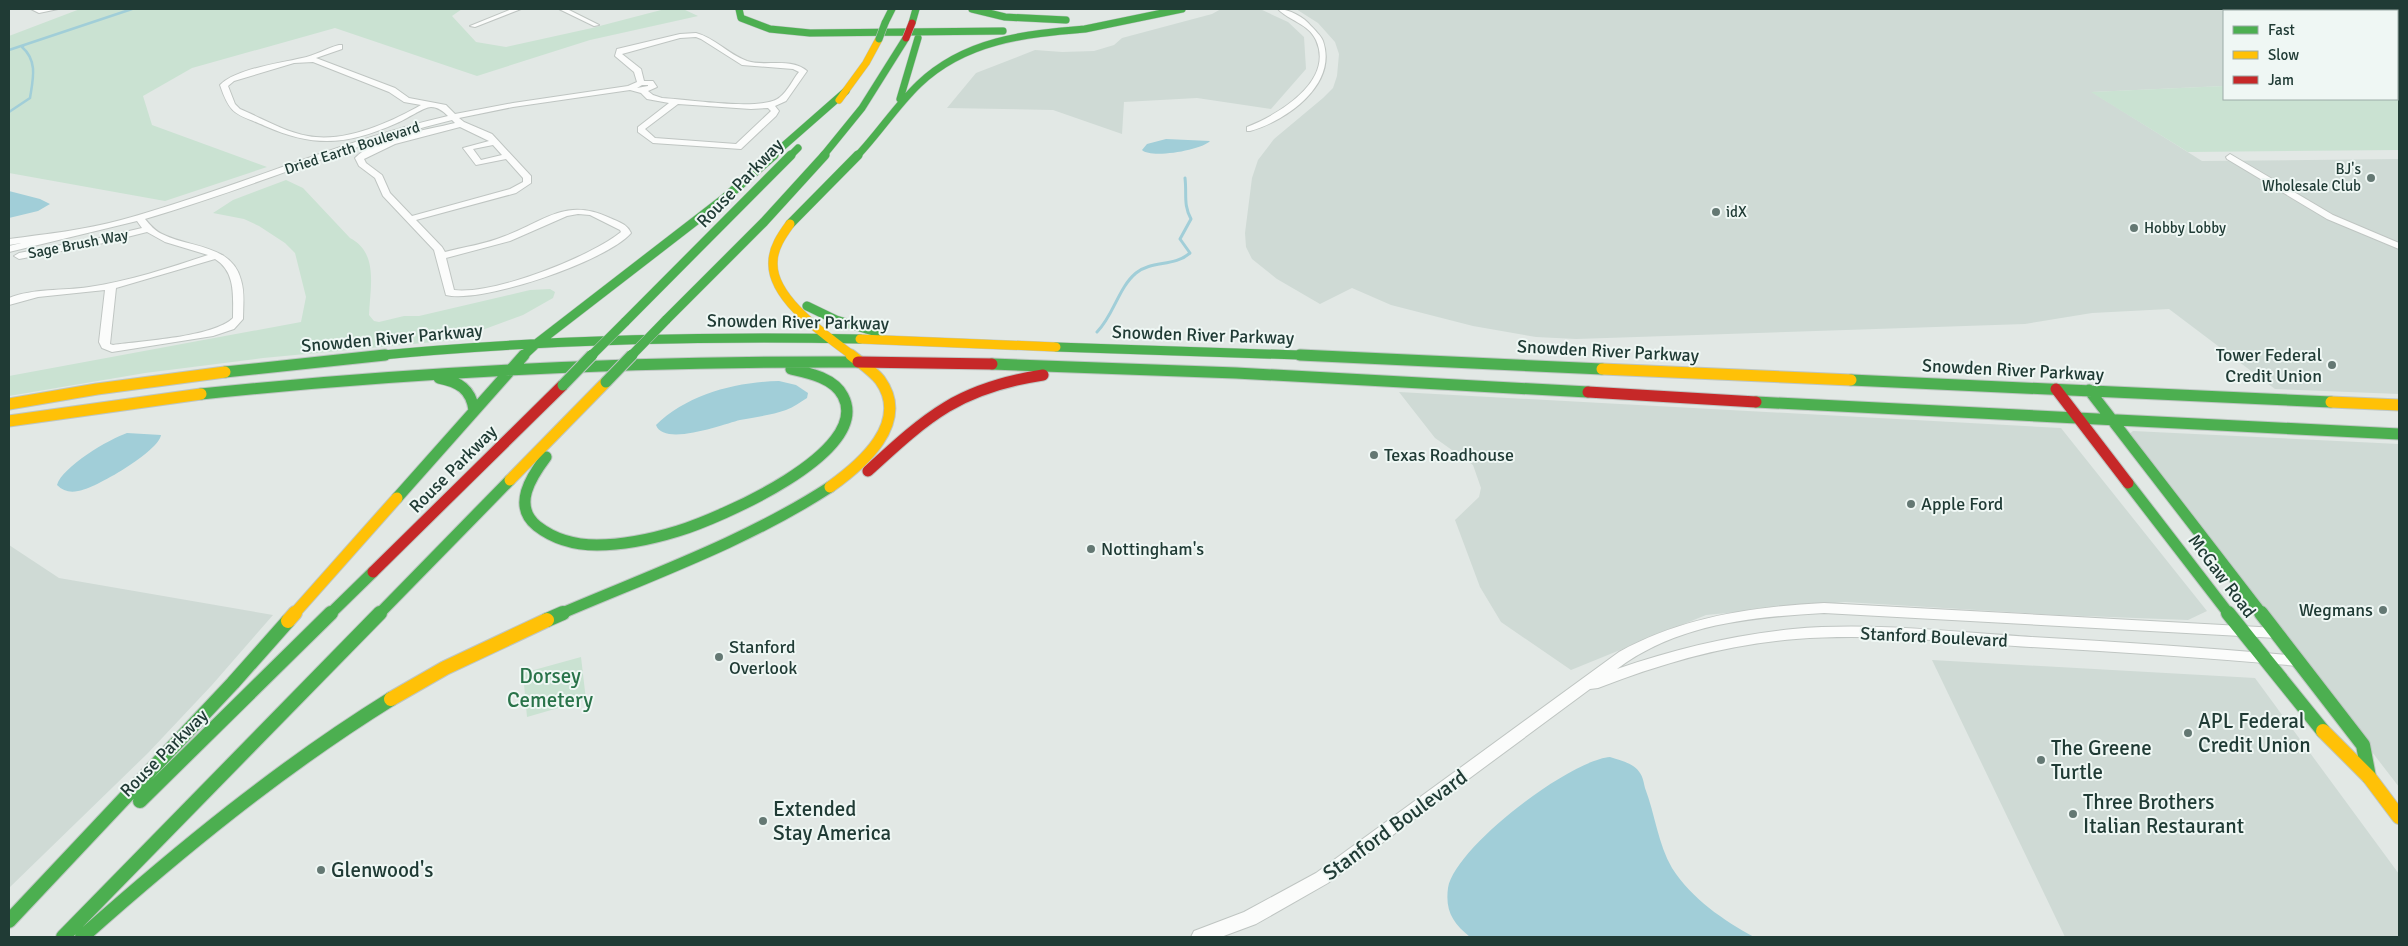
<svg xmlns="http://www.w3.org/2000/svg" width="2408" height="946" viewBox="0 0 2408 946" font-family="Signika,sans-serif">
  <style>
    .built { fill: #cfdad5 }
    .green { fill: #cae2d2 }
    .water { fill: #a1ced8 }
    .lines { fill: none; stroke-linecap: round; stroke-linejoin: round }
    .stream-far1 { stroke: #a1ced8; stroke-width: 2.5 }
    .stream { stroke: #a1ced8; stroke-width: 3 }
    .street-casing { stroke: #bfc5c2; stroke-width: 2 }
    .fast-far3-casing { stroke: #bec6c3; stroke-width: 8 }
    .fast-far2-casing { stroke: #bec6c3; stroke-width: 10 }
    .fast-far1-casing { stroke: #bec6c3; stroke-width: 13 }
    .fast-casing { stroke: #bec6c3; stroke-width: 16 }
    .slow-far3-casing { stroke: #bec6c3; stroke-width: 8 }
    .slow-far2-casing { stroke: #bec6c3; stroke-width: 10 }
    .slow-far1-casing { stroke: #bec6c3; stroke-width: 13 }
    .slow-casing { stroke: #bec6c3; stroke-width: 16 }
    .jam-casing { stroke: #bec6c3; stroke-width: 13 }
    .street { fill: #fbfcfb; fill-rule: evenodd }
    .fast-far3 { stroke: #4caf50; stroke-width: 7 }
    .fast-far2 { stroke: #4caf50; stroke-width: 9 }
    .fast-far1 { stroke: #4caf50; stroke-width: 11 }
    .fast { stroke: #4caf50; stroke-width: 14 }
    .slow-far3 { stroke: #ffc107; stroke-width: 7 }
    .slow-far2 { stroke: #ffc107; stroke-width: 9 }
    .slow-far1 { stroke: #ffc107; stroke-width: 11 }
    .slow { stroke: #ffc107; stroke-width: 14 }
    .jam { stroke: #c62828; stroke-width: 11 }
    .fast-bridge-far2-casing { stroke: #bbc5c2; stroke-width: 8; stroke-linecap: butt }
    .fast-bridge-far1-casing { stroke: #bbc5c2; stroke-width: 10; stroke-linecap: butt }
    .fast-bridge-casing { stroke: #bbc5c2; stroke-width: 13; stroke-linecap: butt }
    .jam-bridge-casing { stroke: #bbc5c2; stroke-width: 8; stroke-linecap: butt }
    .fast-bridge-far2 { stroke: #4caf50; stroke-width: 7 }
    .fast-bridge-far1 { stroke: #4caf50; stroke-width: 9 }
    .fast-bridge { stroke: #4caf50; stroke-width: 11 }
    .jam-bridge { stroke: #c62828; stroke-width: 7 }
    .poi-dot { fill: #647873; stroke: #eff7f4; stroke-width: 2 }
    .labels { text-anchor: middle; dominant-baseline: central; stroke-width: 4; stroke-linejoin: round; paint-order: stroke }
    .far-street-label { font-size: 15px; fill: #203b35; stroke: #eff7f4 }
    .far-poi-label { font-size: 15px; fill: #203b35; stroke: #eff7f4; text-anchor: start }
    .street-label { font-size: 18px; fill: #203b35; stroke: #eff7f4 }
    .poi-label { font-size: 18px; fill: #203b35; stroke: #eff7f4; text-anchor: start }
    .near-park-label { font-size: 21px; fill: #297349; stroke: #eff7f4 }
    .near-poi-label { font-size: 21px; fill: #203b35; stroke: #eff7f4; text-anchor: start }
    .near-street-label { font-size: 21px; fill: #203b35; stroke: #eff7f4 }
  </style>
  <rect width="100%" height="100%" fill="#e2e8e5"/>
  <!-- built -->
  <path class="built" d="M1221 9H1260L1288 22 1304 37 1306 69 1271 109 1197 98 1124 102 1122 134 1053 110 947 108 976 73 1035 50 1062 52 1094 51 1114 45 1122 38 1212 14Z
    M1296 9H2399V80H2397V11H2224V86L2092 92 2202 161 2399 159V394L2275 389 2169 309 2092 313 2025 324 1576 339 1536 337 1473 326 1391 305 1352 288 1320 304 1277 279 1252 259 1246 247 1245 233 1252 178 1258 160 1274 139 1323 98 1333 88 1337 76 1339 54 1335 42 1318 23Z
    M1399 392 2061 428 2207 611 2188 620 2058 615 1845 602 1706 615 1571 670 1501 622 1480 587 1455 520 1479 497 1481 488 1473 465 1435 438Z
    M2133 431 2399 444V787L2128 435Z
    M9 545 59 578 273 615 212 685 148 753 9 888Z
    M1932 660 2255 678 2399 874V937H2065Z"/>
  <!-- green -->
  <path class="green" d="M80 9H462L452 16 476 42 506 47 592 28 665 9H683L698 16 590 40 477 76 335 28 192 68 143 96 152 125 267 167 165 201 9 173V36Z
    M2397 80H2399V150L2188 152 2091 92 2224 86V99H2397Z
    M286 180 303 188 350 238C379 253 370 288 369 315L374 321 379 322 404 316H419L530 290 550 289 555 292 553 298 523 315 455 340 263 358 145 373 9 396V376L301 322 306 297 295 253 285 243 259 226 244 219 213 213 233 200Z
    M581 657 586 700 527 717 523 673Z"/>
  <!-- water -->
  <path class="water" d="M1166 139 1210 141C1202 150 1151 159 1142 150L1147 144Z
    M9 191 40 199 50 204 38 211 9 218Z
    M779 381 796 385 808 393 807 398C800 402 794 407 786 410 772 415 755 417 740 420 724 424 664 447 656 425 688 394 736 382 779 381Z
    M127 433 161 435C159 451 95 489 78 491 70 493 63 491 57 485 62 467 109 439 127 433Z
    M1610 757C1620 760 1635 764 1640 773 1643 777 1644 784 1645 788 1655 814 1658 844 1672 868 1692 899 1723 920 1754 937H1470C1453 923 1445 911 1448 888 1455 847 1570 760 1610 757Z"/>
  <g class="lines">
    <!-- stream-far1 -->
    <path class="stream-far1" d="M9 50 132 9
      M9 112 30 98C33 79 38 61 22 47L24 45"/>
    <!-- stream -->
    <path class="stream" d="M1097 332C1114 315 1118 288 1136 273 1152 260 1174 267 1190 253L1180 239 1191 219C1183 204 1187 195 1185 178"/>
    <defs>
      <path id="street" d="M31 9H58L39 13Z
        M512 9H521L475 27 470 26Z
        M559 9H567L599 25 594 26Z
        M1278 9C1289 9 1304 17 1311 26 1315 30 1321 36 1323 41 1338 85 1286 121 1250 131H1247V127C1277 115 1335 82 1316 40 1308 23 1289 21 1278 9Z
        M696 33C715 38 728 54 747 61 765 67 791 57 807 71L786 101 775 106 779 111 776 116 741 149 653 143 638 132V127L669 103 647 99 641 93 630 90 513 107 459 118 464 122 492 134 531 176V183L516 193 416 220 442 247 445 252C464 247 486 244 505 236 545 221 566 197 610 218 619 222 627 224 631 233 607 261 482 304 446 295L434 250 383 196 375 178 359 166 355 158C375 137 427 130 455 123L452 120C347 145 248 189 145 219 150 225 155 231 162 234 189 248 232 244 241 280 245 293 243 306 243 319L234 329 213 336 112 352 102 348 99 342 105 290 38 297 9 305V298C34 288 62 291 89 287 129 281 169 268 208 255L165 242 147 232 99 244 19 259 14 256 19 253 99 238 142 228 137 221 9 252V246L21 243 9 245V239C47 234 84 230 121 220 231 190 336 142 448 116 443 111 438 107 431 107 424 107 405 120 397 123 347 145 315 148 265 126 236 113 231 117 220 85 235 69 281 63 302 58 314 56 327 48 339 45H342V49L316 58 395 88 409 98 446 105 455 114 513 103 628 86 637 82 634 72 615 56 617 49 680 34ZM696 37 701 39 742 65 793 69 799 72C793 79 788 91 780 97 764 112 686 99 662 98L653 95 648 91 657 87 653 81H644L641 69 622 54 680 38ZM313 62 389 92 404 102 421 105C389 123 345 143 308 136 284 132 262 118 240 109L235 104 228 86 234 81 294 63ZM642 85H648V86L637 88ZM678 104 751 109 768 108 771 111 736 144 655 138 645 129ZM460 127 489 141 463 148 476 165 506 159 523 178V182L510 189 412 216 390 193 382 175 366 163 364 159 395 144ZM493 145 502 155 481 160 473 149ZM578 214 590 215 620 230 621 232C590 257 494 295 454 290L446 258 510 241 567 216ZM215 259C236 272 233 296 233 318 214 337 141 341 113 345L110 344 116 288Z
        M2230 154 2333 215 2399 243V249L2327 219 2227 159 2226 157Z
        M1824 603 2277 628 2282 629 2284 633 2282 637 2277 638 1824 613C1751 617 1677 624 1617 669 1674 649 1733 635 1793 629 1872 622 1952 632 2031 637 2120 642 2209 648 2298 656L2303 657 2305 661 2303 665 2298 666C2209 658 2119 652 2030 647 1952 642 1874 633 1796 639 1728 644 1662 663 1598 688L1590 689 1328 883 1256 924 1221 937H1191L1194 931 1244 912 1316 873 1619 652C1683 617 1751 607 1824 603Z"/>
      <path id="fast-far3" d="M739 9 741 18 770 29 810 33 1003 31
        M972 9 1005 17 1066 20
        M885 23 892 9
        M912 23 916 9
        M1085 29 1182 9
        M900 99 918 38
        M772 156 846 91
        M790 156 798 148
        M823 156 862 108 906 38
        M857 156C879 133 896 106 919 84 965 40 1025 34 1085 29"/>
      <path id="fast-far2" d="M790 224 858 155
        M807 306 836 320 880 333
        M666 320 764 222 825 155
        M625 322 791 155
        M1056 347 1328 356
        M372 356C534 340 697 336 860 339
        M523 356 536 344 725 198 774 155"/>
      <path id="fast-far1" d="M1300 355 1602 369
        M992 364 1236 373 1588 392
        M225 372 385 355
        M439 378C459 382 471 389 474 410
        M1851 380 2331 402
        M2089 390 2262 614
        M201 394C420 371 638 361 858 362
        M1756 402 2399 434
        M546 457C531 477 512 506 537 526 555 540 574 545 597 545 625 545 652 539 678 531 717 519 873 453 843 396 834 378 809 373 791 369
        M2128 483 2229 614
        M397 498 524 355
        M330 614 373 572
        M379 614 510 480
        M560 614C651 575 747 541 830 487"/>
      <path id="fast" d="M2228 613 2323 731
        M2261 613 2363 745 2369 777
        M547 620 563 613
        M140 801 331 613
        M9 921 233 683 288 621
        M63 937 380 613
        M82 937C180 850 280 768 391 699"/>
      <path id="slow-far3" d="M839 100 866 63 879 39"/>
      <path id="slow-far2" d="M790 224C782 235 773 248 773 262 771 299 827 336 853 356
        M860 339 1056 347"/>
      <path id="slow-far1" d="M1602 369 1851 380
        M2331 402 2399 405
        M9 404 97 389 225 372
        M9 421 201 394
        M510 480 606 382
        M830 487C861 465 911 423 880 380 873 371 861 363 851 355
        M294 614 397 498"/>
      <path id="slow" d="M288 621 295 613
        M391 699 445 668 547 620
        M2323 731 2369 777 2399 817"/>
      <path id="jam" d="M858 362 992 364
        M2056 389 2128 483
        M1588 392 1756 402
        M868 471C929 415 959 388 1043 375
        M373 572 563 385"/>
    </defs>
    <!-- street casing -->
    <use href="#street" class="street-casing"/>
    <!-- fast-far3 casing -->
    <use href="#fast-far3" class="fast-far3-casing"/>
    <!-- fast-far2 casing -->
    <use href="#fast-far2" class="fast-far2-casing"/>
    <!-- fast-far1 casing -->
    <use href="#fast-far1" class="fast-far1-casing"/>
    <!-- fast casing -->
    <use href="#fast" class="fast-casing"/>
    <!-- slow-far3 casing -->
    <use href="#slow-far3" class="slow-far3-casing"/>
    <!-- slow-far2 casing -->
    <use href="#slow-far2" class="slow-far2-casing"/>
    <!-- slow-far1 casing -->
    <use href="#slow-far1" class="slow-far1-casing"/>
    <!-- slow casing -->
    <use href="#slow" class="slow-casing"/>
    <!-- jam casing -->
    <use href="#jam" class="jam-casing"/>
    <!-- street -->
    <use href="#street" class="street"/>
    <!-- fast-far3 -->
    <use href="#fast-far3" class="fast-far3"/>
    <!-- fast-far2 -->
    <use href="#fast-far2" class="fast-far2"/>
    <!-- fast-far1 -->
    <use href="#fast-far1" class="fast-far1"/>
    <!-- fast -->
    <use href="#fast" class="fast"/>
    <!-- slow-far3 -->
    <use href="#slow-far3" class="slow-far3"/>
    <!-- slow-far2 -->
    <use href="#slow-far2" class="slow-far2"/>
    <!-- slow-far1 -->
    <use href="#slow-far1" class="slow-far1"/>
    <!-- slow -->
    <use href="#slow" class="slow"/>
    <!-- jam -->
    <use href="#jam" class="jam"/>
    <defs>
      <path id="fast-bridge-far2" d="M879 39 885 23"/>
      <path id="fast-bridge-far1" d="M591 356 625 322
        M631 356 666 320"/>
      <path id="fast-bridge" d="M606 382 632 355
        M563 385 592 355"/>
      <path id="jam-bridge" d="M906 38 912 23"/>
    </defs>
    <!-- fast-bridge-far2 casing -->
    <use href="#fast-bridge-far2" class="fast-bridge-far2-casing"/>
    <!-- fast-bridge-far1 casing -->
    <use href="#fast-bridge-far1" class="fast-bridge-far1-casing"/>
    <!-- fast-bridge casing -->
    <use href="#fast-bridge" class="fast-bridge-casing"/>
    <!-- jam-bridge casing -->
    <use href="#jam-bridge" class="jam-bridge-casing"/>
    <!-- fast-bridge-far2 -->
    <use href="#fast-bridge-far2" class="fast-bridge-far2"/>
    <!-- fast-bridge-far1 -->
    <use href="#fast-bridge-far1" class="fast-bridge-far1"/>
    <!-- fast-bridge -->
    <use href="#fast-bridge" class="fast-bridge"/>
    <!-- jam-bridge -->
    <use href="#jam-bridge" class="jam-bridge"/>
  </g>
  <!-- markers -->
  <g class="poi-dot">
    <circle cx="2371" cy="178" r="5"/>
    <circle cx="1716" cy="212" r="5"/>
    <circle cx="2134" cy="228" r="5"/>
    <circle cx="2332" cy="365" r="5"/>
    <circle cx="1374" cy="455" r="5"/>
    <circle cx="1911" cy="504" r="5"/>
    <circle cx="1091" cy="549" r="5"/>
    <circle cx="2383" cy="610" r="5"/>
    <circle cx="719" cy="657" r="5"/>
    <circle cx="2188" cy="733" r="5"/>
    <circle cx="2041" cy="760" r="5"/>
    <circle cx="2073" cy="814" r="5"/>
    <circle cx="763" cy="821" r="5"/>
    <circle cx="321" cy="870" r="5"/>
  </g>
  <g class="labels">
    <!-- far-street labels -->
    <g class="far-street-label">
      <text transform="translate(352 148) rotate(-18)">Dried Earth Boulevard</text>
      <text transform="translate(78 244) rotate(-11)">Sage Brush Way</text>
    </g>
    <!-- far-poi labels -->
    <g class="far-poi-label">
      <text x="2361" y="169" text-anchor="end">BJ's<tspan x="2361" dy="17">Wholesale Club</tspan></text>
      <text x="1726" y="212">idX</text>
      <text x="2144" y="228">Hobby Lobby</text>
    </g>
    <!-- street labels -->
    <g class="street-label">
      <text transform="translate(740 183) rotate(-46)">Rouse Parkway</text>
      <text transform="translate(798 322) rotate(1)">Snowden River Parkway</text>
      <text transform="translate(1203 335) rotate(2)">Snowden River Parkway</text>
      <text transform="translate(392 338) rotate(-5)">Snowden River Parkway</text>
      <text transform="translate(1608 351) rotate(3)">Snowden River Parkway</text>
      <text transform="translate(2013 370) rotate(3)">Snowden River Parkway</text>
      <text transform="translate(453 469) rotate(-45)">Rouse Parkway</text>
      <text transform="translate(2222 576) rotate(53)">McGaw Road</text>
      <text transform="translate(1934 637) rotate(3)">Stanford Boulevard</text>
      <text transform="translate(164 753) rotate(-45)">Rouse Parkway</text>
    </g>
    <!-- poi labels -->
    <g class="poi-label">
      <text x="2322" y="355" text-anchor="end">Tower Federal<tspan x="2322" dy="21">Credit Union</tspan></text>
      <text x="1384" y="455">Texas Roadhouse</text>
      <text x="1921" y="504">Apple Ford</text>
      <text x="1101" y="549">Nottingham's</text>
      <text x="2373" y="610" text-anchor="end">Wegmans</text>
      <text x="729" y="647">Stanford<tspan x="729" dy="21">Overlook</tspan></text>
    </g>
    <!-- near-park labels -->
    <g class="near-park-label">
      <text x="550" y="676">Dorsey<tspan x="550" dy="24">Cemetery</tspan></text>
    </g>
    <!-- near-poi labels -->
    <g class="near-poi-label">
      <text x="2198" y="721">APL Federal<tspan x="2198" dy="24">Credit Union</tspan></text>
      <text x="2051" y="748">The Greene<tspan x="2051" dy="24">Turtle</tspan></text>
      <text x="2083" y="802">Three Brothers<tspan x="2083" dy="24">Italian Restaurant</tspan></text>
      <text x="773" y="809">Extended<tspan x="773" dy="24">Stay America</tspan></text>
      <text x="331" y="870">Glenwood's</text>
    </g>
    <!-- near-street labels -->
    <g class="near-street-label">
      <text transform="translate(1395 825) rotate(-36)">Stanford Boulevard</text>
    </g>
  </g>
  <!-- border -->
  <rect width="2408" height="946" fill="none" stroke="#203b35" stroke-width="20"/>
  <!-- legend -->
  <rect x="2223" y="10" width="175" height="90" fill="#eff7f4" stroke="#9caca8"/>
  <rect x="2233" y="26" width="25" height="8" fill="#4caf50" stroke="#9caca8"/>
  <text x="2268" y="35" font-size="15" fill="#203b35">Fast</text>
  <rect x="2233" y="51" width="25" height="8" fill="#ffc107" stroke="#9caca8"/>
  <text x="2268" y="60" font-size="15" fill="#203b35">Slow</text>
  <rect x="2233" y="76" width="25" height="8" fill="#c62828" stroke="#9caca8"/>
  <text x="2268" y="85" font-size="15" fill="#203b35">Jam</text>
</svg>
